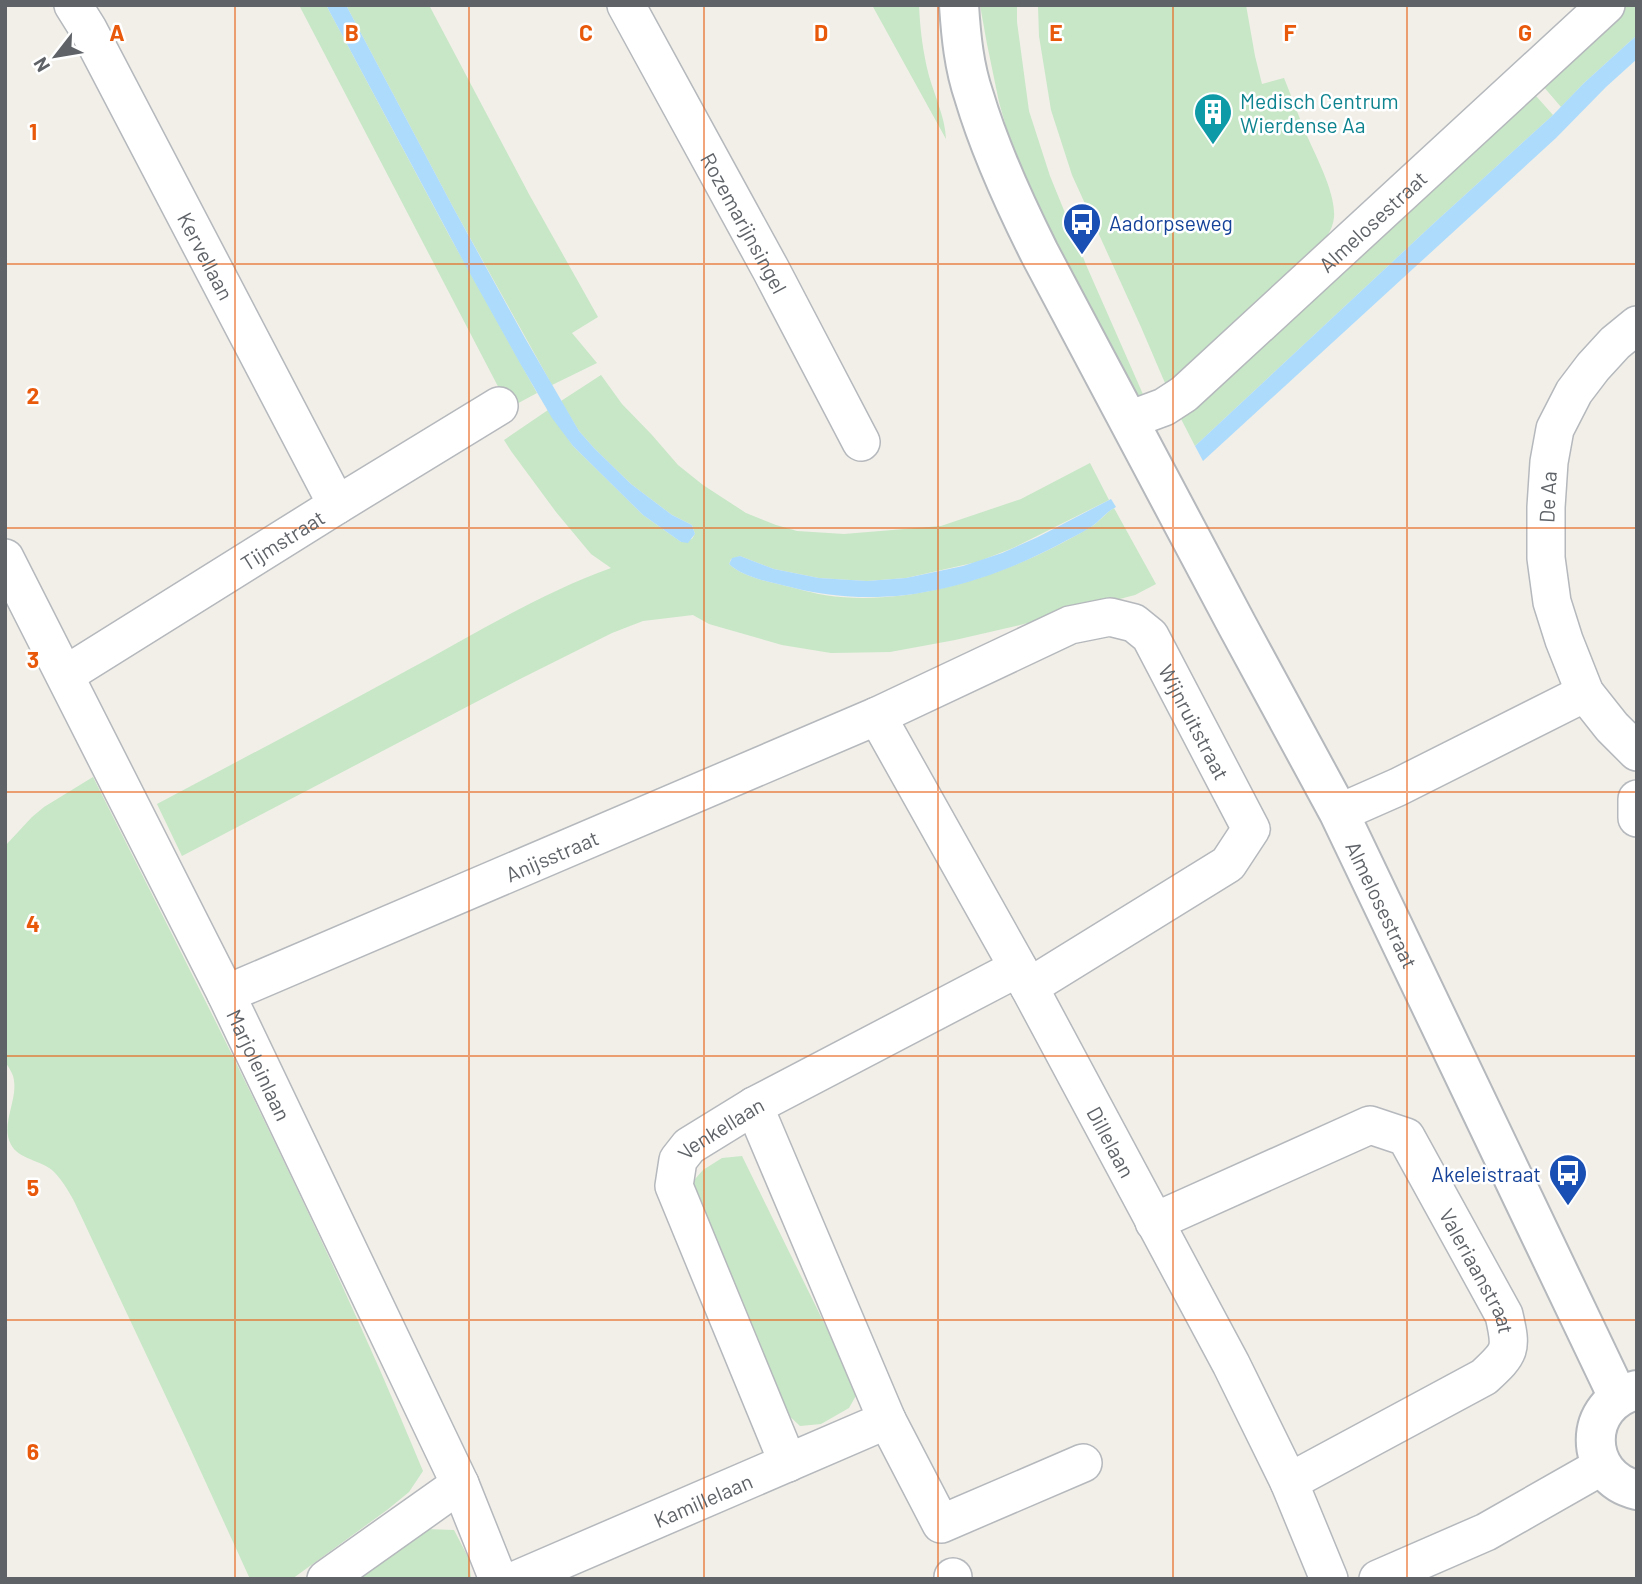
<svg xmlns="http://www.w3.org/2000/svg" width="1642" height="1584" viewBox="0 0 1642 1584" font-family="Barlow,sans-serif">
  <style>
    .green { fill: #c7e7c6 }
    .water { fill: #addbfc }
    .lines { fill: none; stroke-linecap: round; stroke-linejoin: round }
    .minor-casing { stroke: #b5b8bc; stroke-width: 40 }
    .tertiary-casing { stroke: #b5b8bc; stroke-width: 42 }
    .minor { stroke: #fff; stroke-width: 37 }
    .tertiary { stroke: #fff; stroke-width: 38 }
    .grid { fill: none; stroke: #e8590c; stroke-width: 2; stroke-opacity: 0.55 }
    .labels { text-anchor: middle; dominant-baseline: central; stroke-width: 5; stroke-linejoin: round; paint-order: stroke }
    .culture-label { font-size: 21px; fill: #0d838f; stroke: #fff; text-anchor: start }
    .street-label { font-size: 21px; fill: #5f6368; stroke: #fff }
    .transit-label { font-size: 21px; fill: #164399; stroke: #fff; text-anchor: start }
    .grid-label { font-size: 23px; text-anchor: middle; font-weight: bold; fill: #e8590c; stroke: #fff; stroke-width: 5; stroke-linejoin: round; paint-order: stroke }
  </style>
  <rect width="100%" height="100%" fill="#f1efe8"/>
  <!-- green -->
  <path class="green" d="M299 5H326L449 235 537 393 511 407 503 396Z
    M346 5H429L530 196 598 317 572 333 597 363 552 385 454 209Z
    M872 5H919C920 29 923 53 929 76 935 97 945 117 946 139Z
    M980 5H1017V22L1029 111 1050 176 1087 267 1149 408 1129 390 1048 236 1016 162 999 102 987 44Z
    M1038 5H1246L1255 56 1262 84 1284 78C1291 95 1297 112 1304 129 1314 153 1336 192 1334 217 1333 230 1324 241 1317 251L1168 390 1141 327 1072 175 1051 110 1039 36Z
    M1618 5H1637V35L1584 83 1561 107 1537 79Z
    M1528 87 1553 115 1433 224 1195 446 1179 415Z
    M601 375 622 404 652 435 678 465 703 485 746 513 776 525 797 531 844 534 941 526 1021 499 1090 463 1109 500 1013 548 977 562 906 578 867 581 819 578 774 569 740 556 731 559 729 564C743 578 775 583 794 588 809 592 825 596 841 597 924 604 1019 570 1089 528 1099 523 1105 513 1114 508L1156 584 1135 595 1020 625 955 640 890 652 831 653 782 645 709 624 693 615 643 621 612 633 522 678 182 856 157 804C240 760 324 716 406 671 473 635 539 594 611 568L591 554 556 512 511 451 504 440 548 410 573 446 643 515 681 542 692 539 695 534 692 525 672 515 631 484 594 448 579 431 561 401Z
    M93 777C208 1006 325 1234 423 1471L409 1492 387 1510 292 1579H250L185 1437 74 1201C68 1190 61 1178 52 1170 38 1159 15 1159 9 1140 3 1122 17 1099 14 1081 14 1074 8 1067 5 1061V846L32 817 44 807Z
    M742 1156 858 1392 849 1408 821 1424 800 1426 784 1411 688 1187 703 1170 722 1158Z
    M426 1529 454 1530 469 1559 471 1579H351Z"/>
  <!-- water -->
  <path class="water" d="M326 5H346L454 209 525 338 579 431 594 448 631 484 672 515 692 525 695 534 688 543 681 542 643 515 573 446 552 418 521 365 468 270Z
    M1637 35V59L1606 87 1556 138 1203 461 1195 446 1433 224 1553 115 1584 83Z
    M1111 499 1116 507C1106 512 1100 521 1091 527 1080 534 1068 539 1058 545 975 588 886 611 794 588 775 583 743 578 729 564L732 558 740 556 774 569 819 578 867 581 906 578 963 566 1002 553 1038 537Z"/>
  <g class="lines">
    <defs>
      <g id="minor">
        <path id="s1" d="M73 5 88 29 337 505"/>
        <path id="s2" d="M626 5 771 270 861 442"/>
        <path d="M1637 325 1615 343 1593 367 1574 392 1555 429 1549 462 1546 507V558L1552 602 1564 640 1585 693 1612 727 1637 752"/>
        <path id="s3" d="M1129 420 1164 407 1184 394 1606 5"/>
        <path id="s4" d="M5 558 226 994 460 1484 498 1579"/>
        <path id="s5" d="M65 675 337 505 499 406"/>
        <path id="s6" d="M877 716 1029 987 1231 1364 1289 1482 1329 1579"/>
        <path d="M1637 799V818"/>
        <path d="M1339 813 1398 787 1585 693"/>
        <path id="s7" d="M226 994 877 716 1070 625 1110 617 1134 623 1150 636 1251 829 1228 864 1029 987"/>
        <path id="s8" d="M1154 1222 1370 1125 1406 1137 1504 1315C1512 1350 1511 1352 1484 1377L1289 1482"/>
        <path d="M887 1420 941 1524 1083 1463"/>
        <path id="s9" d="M788 1463 674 1186 678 1160 689 1146 754 1106 1018 968"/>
        <path d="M953 1577V1579"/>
        <path d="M326 1579 460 1484"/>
        <path id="s10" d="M518 1579 887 1420 754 1106"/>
        <path d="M1378 1579 1486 1532 1602 1466"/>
      </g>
      <g id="tertiary">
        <path id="s11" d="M959 5C961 36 964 67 974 96 990 150 1014 202 1039 252L1237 625 1339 813 1618 1397"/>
        <path d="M1637 1390C1582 1403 1582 1477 1637 1490"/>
      </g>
    </defs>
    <!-- minor casing -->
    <use href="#minor" class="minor-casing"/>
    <!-- tertiary casing -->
    <use href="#tertiary" class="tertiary-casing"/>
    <!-- minor -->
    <use href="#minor" class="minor"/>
    <!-- tertiary -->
    <use href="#tertiary" class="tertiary"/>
  </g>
  <!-- grid -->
  <path class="grid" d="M235 5V1579M469 5V1579M704 5V1579M938 5V1579M1173 5V1579M1407 5V1579M5 264H1637M5 528H1637M5 792H1637M5 1056H1637M5 1320H1637"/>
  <!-- icons -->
  <defs>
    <symbol id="building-pin" viewBox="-11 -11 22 30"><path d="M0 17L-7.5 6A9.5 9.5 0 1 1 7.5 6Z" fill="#0f9aa8" stroke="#fff"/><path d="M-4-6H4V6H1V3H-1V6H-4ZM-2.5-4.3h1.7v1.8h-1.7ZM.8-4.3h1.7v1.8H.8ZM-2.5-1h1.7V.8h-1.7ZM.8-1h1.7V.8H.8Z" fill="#fff"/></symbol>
    <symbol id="bus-pin" viewBox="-11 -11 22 30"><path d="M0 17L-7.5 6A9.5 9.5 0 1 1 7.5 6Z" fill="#1a4fb4" stroke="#fff"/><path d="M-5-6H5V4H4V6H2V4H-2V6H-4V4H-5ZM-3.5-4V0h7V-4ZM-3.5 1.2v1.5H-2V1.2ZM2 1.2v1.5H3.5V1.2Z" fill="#fff"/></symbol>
  </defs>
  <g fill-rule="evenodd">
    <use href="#building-pin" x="1191" y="90" width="44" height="60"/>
    <use href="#bus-pin" x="1060" y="200" width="44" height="60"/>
    <use href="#bus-pin" x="1546" y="1151" width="44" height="60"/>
  </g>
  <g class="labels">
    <!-- culture labels -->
    <g class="culture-label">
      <text x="1240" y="100">Medisch Centrum<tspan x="1240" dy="24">Wierdense Aa</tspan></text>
    </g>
    <!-- street labels -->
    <g class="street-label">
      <text stroke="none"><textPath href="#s3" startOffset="317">Almelosestraat</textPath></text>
      <text stroke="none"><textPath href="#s2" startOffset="248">Rozemarijnsingel</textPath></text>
      <text stroke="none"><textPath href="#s1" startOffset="284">Kervellaan</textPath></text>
      <text transform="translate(1547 497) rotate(-87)">De Aa</text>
      <text stroke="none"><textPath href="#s5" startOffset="256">Tijmstraat</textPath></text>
      <text stroke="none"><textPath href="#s7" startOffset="1104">Wijnruitstraat</textPath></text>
      <text stroke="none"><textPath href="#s7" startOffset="354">Anijsstraat</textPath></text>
      <text stroke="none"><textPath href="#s11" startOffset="999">Almelosestraat</textPath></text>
      <text stroke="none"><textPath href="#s4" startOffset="567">Marjoleinlaan</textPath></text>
      <text stroke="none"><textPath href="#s9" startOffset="380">Venkellaan</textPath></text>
      <text stroke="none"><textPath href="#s6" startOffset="486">Dillelaan</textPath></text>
      <text stroke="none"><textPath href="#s8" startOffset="427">Valeriaanstraat</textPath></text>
      <text stroke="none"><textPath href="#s10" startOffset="201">Kamillelaan</textPath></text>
    </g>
    <!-- transit labels -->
    <g class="transit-label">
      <text x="1109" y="222">Aadorpseweg</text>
      <text x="1541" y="1173" text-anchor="end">Akeleistraat</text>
    </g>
  </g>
  <g class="grid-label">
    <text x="117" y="41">A</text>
    <text x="352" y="41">B</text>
    <text x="586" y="41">C</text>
    <text x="821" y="41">D</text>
    <text x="1056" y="41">E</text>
    <text x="1290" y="41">F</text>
    <text x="1525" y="41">G</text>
    <text x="33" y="140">1</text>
    <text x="33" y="404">2</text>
    <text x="33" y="668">3</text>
    <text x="33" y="932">4</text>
    <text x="33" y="1196">5</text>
    <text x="33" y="1460">6</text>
  </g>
  <!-- border -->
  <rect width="1642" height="1584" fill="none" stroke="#5f6368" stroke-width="14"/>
  <!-- north arrow -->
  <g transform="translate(56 56) rotate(239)" stroke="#ffffff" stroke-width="5" paint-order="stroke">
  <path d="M0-5L12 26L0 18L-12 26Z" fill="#5f6368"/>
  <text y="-10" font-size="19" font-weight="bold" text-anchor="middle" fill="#5f6368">N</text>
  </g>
</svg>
